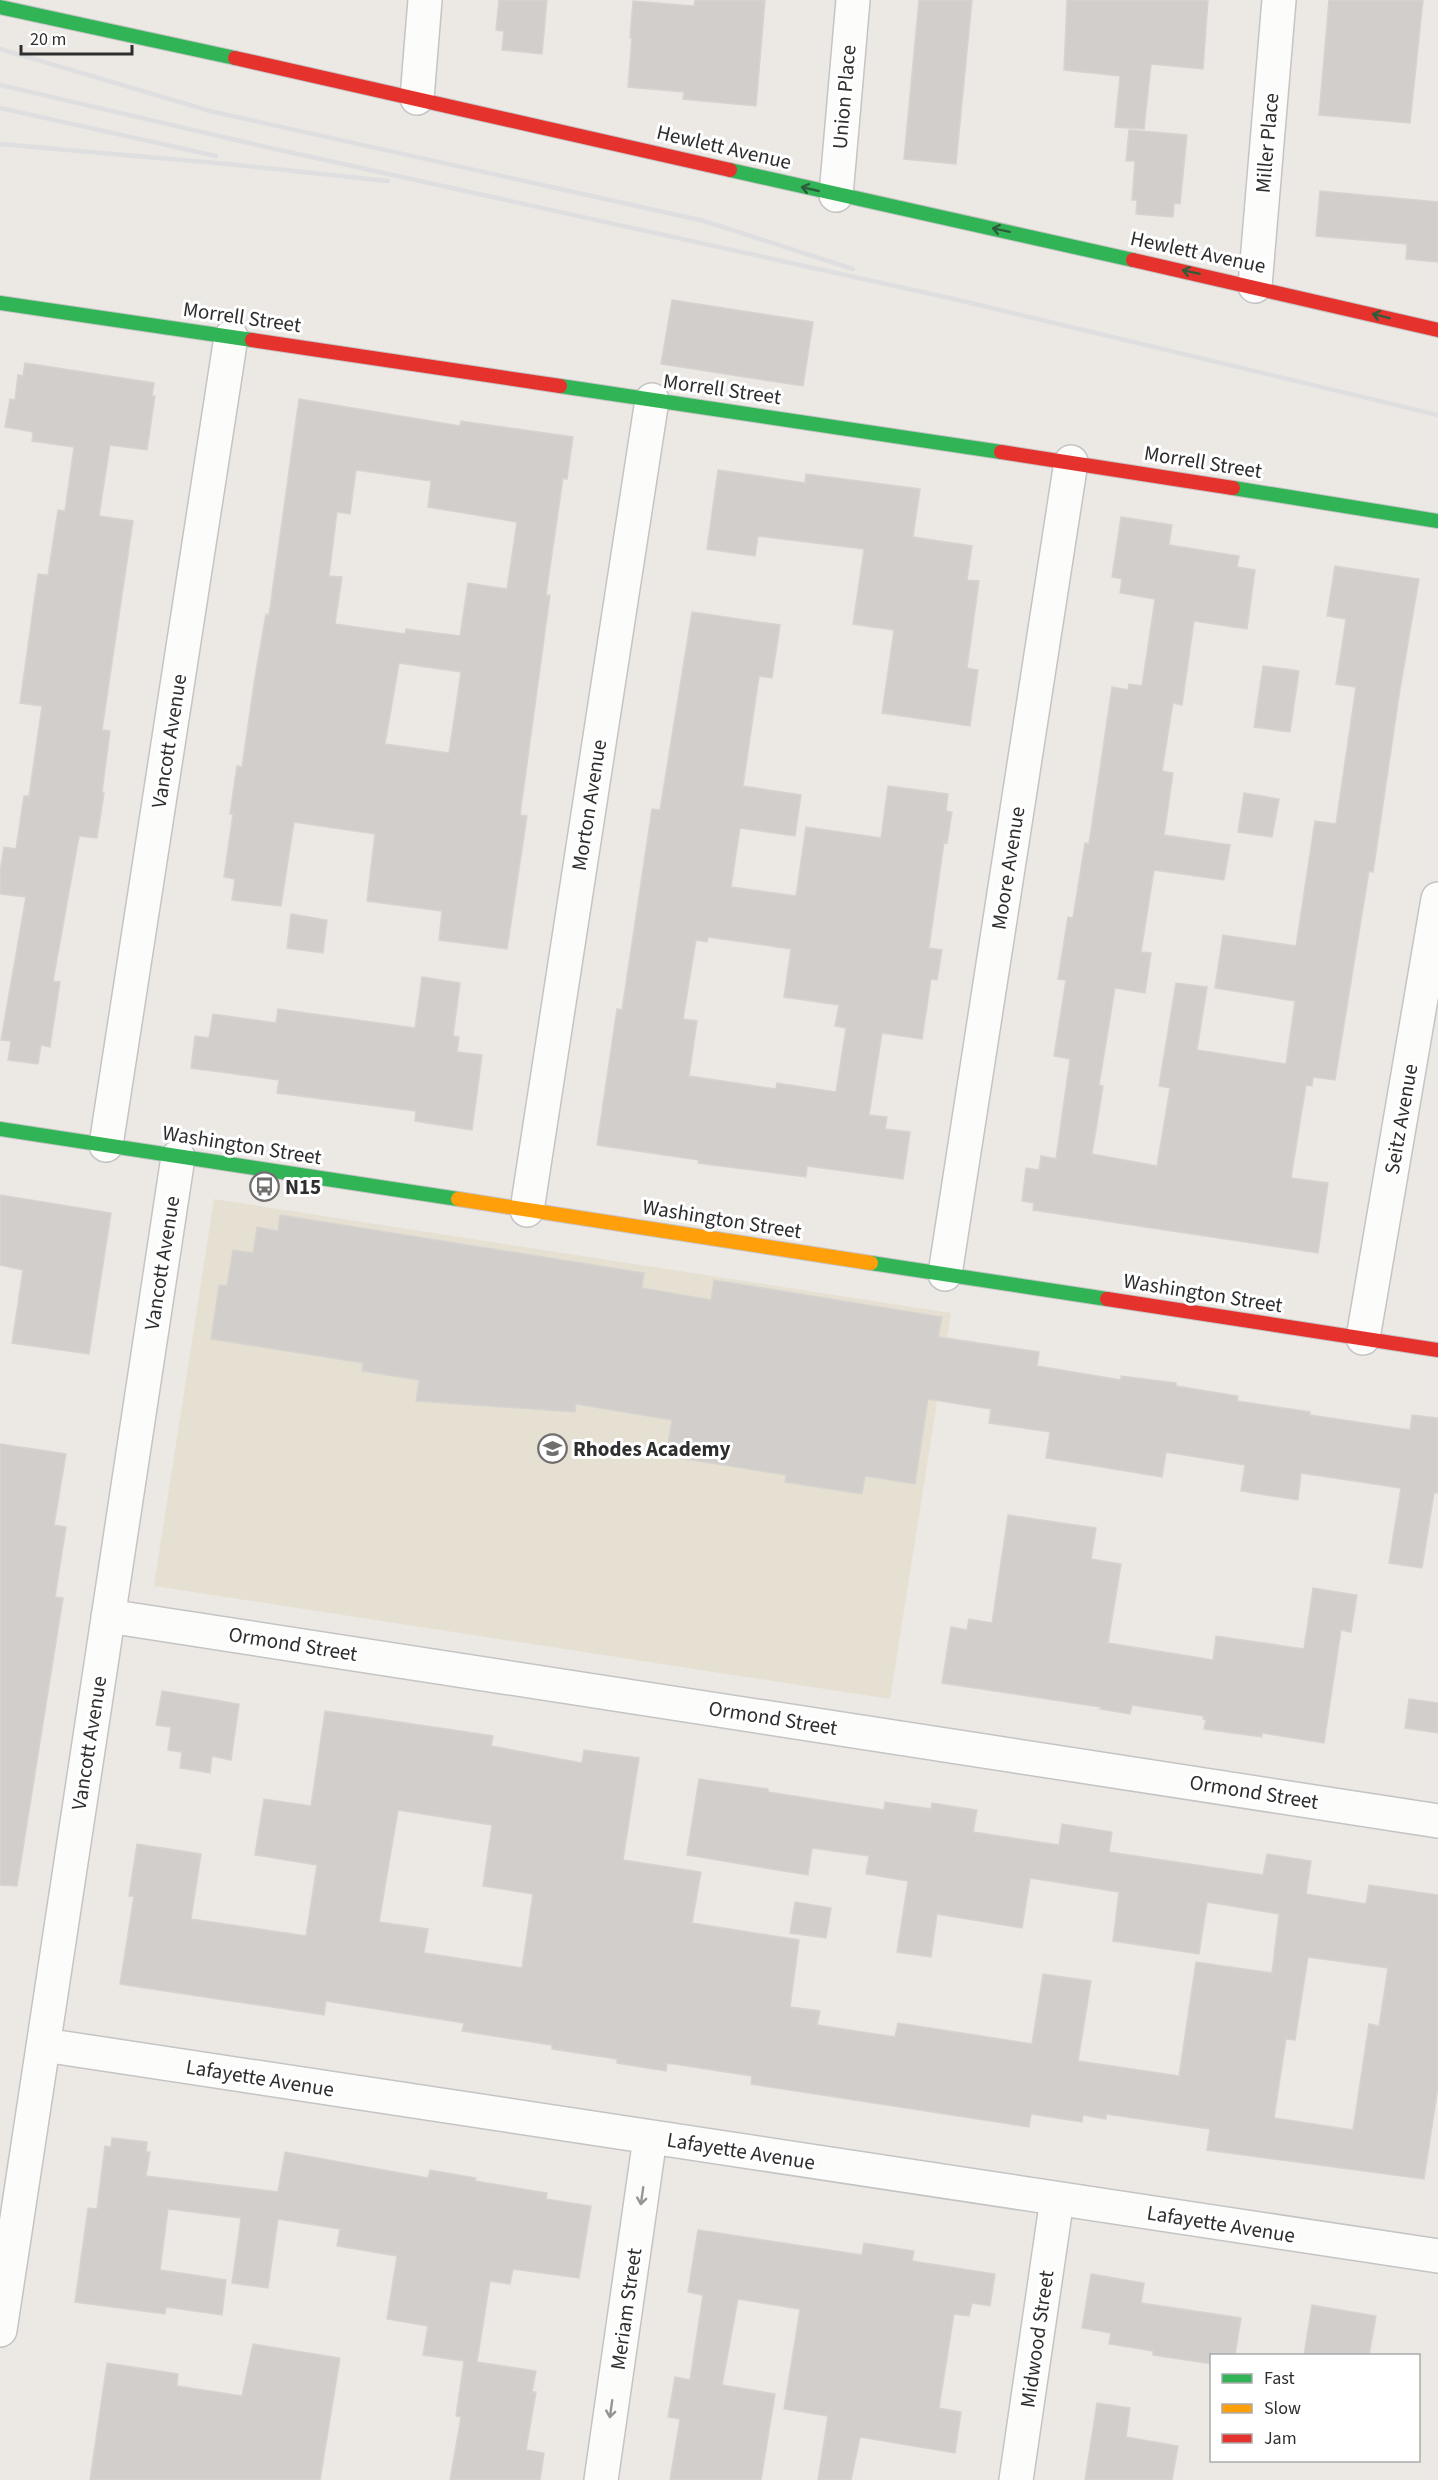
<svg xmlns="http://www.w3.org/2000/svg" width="1438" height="2480" viewBox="0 0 1438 2480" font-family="'Source Sans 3',sans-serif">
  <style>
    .education { fill: #e6e0d3 }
    .building { fill: #d1cecb; stroke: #d7d4d0; stroke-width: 1.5; fill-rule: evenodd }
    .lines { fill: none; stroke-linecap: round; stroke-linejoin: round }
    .street-casing { stroke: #c5c4c5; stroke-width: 36 }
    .fast-casing { stroke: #c5c4c5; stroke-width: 16 }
    .slow-casing { stroke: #c5c4c5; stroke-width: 16 }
    .jam-casing { stroke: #c5c4c5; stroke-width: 16 }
    .street { stroke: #fcfcfb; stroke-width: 33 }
    .fast { stroke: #30b455; stroke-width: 14 }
    .slow { stroke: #ff9f0a; stroke-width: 14 }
    .jam { stroke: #e5322d; stroke-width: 14 }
    .rail { stroke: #dfdfe1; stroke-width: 4.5 }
    .oneway { stroke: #2f5d3c }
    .oneway2 { stroke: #959594 }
    .labels { text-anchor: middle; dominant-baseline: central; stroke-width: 6; stroke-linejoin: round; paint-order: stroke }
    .street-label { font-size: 21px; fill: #2e2e2e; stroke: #fff }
    .poi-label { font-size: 21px; font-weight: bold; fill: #2e2e2e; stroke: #fff; text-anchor: start }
  </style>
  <rect width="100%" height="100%" fill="#ece8e4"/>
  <!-- education -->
  <path class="education" d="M214 1199 951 1313 890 1699 154 1586Z"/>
  <!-- building -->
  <path class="building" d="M499 0H547L542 54 502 50 504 31 496 30Z
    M695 0H765L756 106 683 99 684 92 628 87 632 38H630L633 1 694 6Z
    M919 0H972L956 164 904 159Z
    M1067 0H1208L1203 69 1151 64 1144 129 1115 127 1120 76 1064 70Z
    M1329 0H1423L1410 123 1319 115Z
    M1129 130 1187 135 1180 204 1174 203 1173 217 1136 214 1137 200H1132L1135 161H1126Z
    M1320 191 1438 202V262L1406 259 1407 244 1316 236Z
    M672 300 813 322 803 386 661 364Z
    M25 363 154 383 152 396H155L147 450 110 445 99 516 133 521 102 730 110 731 102 792 104 793 97 838 79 836 53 981 60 982 50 1047 41 1045 38 1064 8 1060 11 1041 1 1040 26 897 0 894V873L4 847 16 849 24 796H29L42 706 20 703 38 574 48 575 58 510 65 511 74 447 32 441 33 432 5 427 10 399 15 400 18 375 23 376Z
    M299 399 460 426 461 421 573 437 567 479 563 478 546 595H550L520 815 527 816 507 949 439 940 442 911 367 901 375 834 294 822 281 906 232 900 235 879 224 877 233 814H230L237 766 242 767 255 677 266 614 269 615ZM356 470 431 481 428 507 517 522 507 589 468 583 460 636 406 629 405 634 335 624 342 577 329 576 337 512 350 514ZM399 663 461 672 449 753 385 744Z
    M718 470 805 483 806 474 920 489 913 537 972 546 967 580 979 581 967 668 978 670 970 726 882 713 894 630 853 624 864 549 758 536 755 556 707 549Z
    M1121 517 1172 525 1169 545 1239 556 1237 567 1255 570 1247 629 1194 621 1182 705 1173 703 1162 771 1173 773 1164 835 1230 845 1224 880 1154 870 1141 952 1151 953 1145 993 1115 988 1099 1085 1103 1086 1092 1154 1157 1166 1170 1088 1159 1086 1176 983 1207 987 1197 1050 1286 1064 1295 1001 1215 988 1223 935 1296 946 1315 821 1336 824 1356 687 1336 684 1346 619 1327 616 1335 566 1419 579 1400 689 1373 872 1369 871 1335 1080 1313 1077 1312 1086 1306 1085 1291 1178 1328 1183 1318 1253 1033 1210 1034 1203 1022 1201 1026 1168 1039 1170 1041 1156 1056 1159 1070 1059 1054 1056 1066 980 1058 979 1068 917 1073 918 1085 843 1089 844 1112 687 1128 690 1129 684 1142 686 1155 599 1120 593 1122 579 1112 577Z
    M692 612 780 625 772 678 759 676 743 786 801 795 795 836 740 828 731 887 796 896 806 827 881 838 888 786 948 794 946 811 952 812 947 843 944 842 929 948 942 950 937 980 931 979 922 1039 882 1033 869 1115 887 1117 885 1129 910 1132 903 1179 807 1166 806 1177 698 1163 699 1160 597 1145 617 1009 622 1010 652 809 660 810ZM708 937 791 949 784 997 839 1005 835 1026 846 1028 836 1092 777 1083 776 1089 689 1076 697 1021 683 1019 696 940 707 942Z
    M1263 666 1299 671 1290 732 1254 727Z
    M1244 793 1279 799 1272 837 1238 832Z
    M291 914 327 920 323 953 287 948Z
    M422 977 460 983 453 1036 459 1037 457 1052 482 1055 472 1130 415 1121 416 1111 277 1093 279 1080 191 1068 195 1036 209 1038 213 1014 276 1023 278 1009 415 1028Z
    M0 1195 111 1213 89 1354 12 1343 23 1270 0 1265Z
    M280 1215 644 1273 642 1288 711 1300 714 1280 942 1317 938 1337 1039 1352 1037 1366 1121 1380V1376L1176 1383V1386L1238 1396 1237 1401 1310 1412V1415L1410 1430 1412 1415 1438 1418V1493H1434L1422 1568 1389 1563 1401 1488 1301 1473 1298 1500 1241 1491 1245 1465 1166 1452 1162 1477 1046 1458 1050 1432 989 1423 991 1409 928 1399 915 1484 865 1476 862 1494 785 1482 786 1475 666 1456 672 1420 576 1404 575 1412 416 1401 419 1380 362 1371 363 1363 211 1339 219 1285 227 1286 233 1250 253 1253 257 1227 278 1231Z
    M0 1444 66 1454 54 1525 66 1527 55 1597 63 1598 17 1886 0 1885Z
    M1008 1515 1096 1528 1091 1559 1121 1564 1108 1643 1213 1660 1216 1636 1304 1649 1313 1588 1357 1595 1351 1632 1341 1630 1324 1743 1262 1733V1737L1204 1729 1206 1720 1203 1719 1204 1716 1132 1705 1130 1714 1100 1709 1101 1707 942 1683 951 1627 967 1630 969 1619 992 1623Z
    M162 1691 239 1704 231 1760 212 1756 210 1773 180 1768 182 1752 168 1750 171 1727 156 1725Z
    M1409 1699 1438 1703V1733L1405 1728Z
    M325 1711 493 1736 491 1746 582 1763 584 1750 639 1758 623 1860 701 1872 692 1923 799 1940 790 2007 820 2011 817 2025 895 2037 898 2023 1032 2044 1043 1974 1091 1981 1078 2061 1179 2076 1196 1962 1272 1973 1279 1914 1207 1902 1199 1954 1113 1941 1119 1892 1030 1878 1022 1928 937 1914 931 1957 897 1952 908 1881 866 1874 869 1856 812 1848 808 1875 687 1855 699 1779 768 1789V1792L884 1810 885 1802 931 1809 932 1803 977 1810 973 1832 1059 1845 1062 1824 1112 1832 1109 1852 1263 1875 1267 1854 1311 1861 1306 1894 1366 1904 1369 1885 1438 1895V2087L1424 2179 1207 2150 1210 2129 1106 2114V2119L1083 2115 1082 2122 1031 2114 1029 2127 751 2084 752 2076 667 2063 666 2071 617 2063V2059L552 2049V2045L462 2031 464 2023 326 2001 324 2015 120 1984 134 1896H129L137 1844 201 1854 191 1919 306 1936 317 1865 255 1855 264 1799 311 1806ZM398 1810 492 1825 483 1886 533 1894 522 1968 424 1953 428 1929 379 1922ZM1308 1957 1388 1968 1379 2026 1369 2024 1353 2130 1274 2118 1286 2039 1295 2040Z
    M795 1902 831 1908 826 1938 790 1933Z
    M112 2138 147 2142 146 2152H150L146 2176 278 2192 285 2152 428 2178 430 2170 476 2178 475 2181 547 2193 546 2199 591 2206 579 2278 513 2269 510 2284 490 2281 477 2362 536 2371 532 2392H536L526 2450 544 2453 540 2480H450L461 2417 456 2416 464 2361 423 2355 428 2326 387 2319 397 2256 337 2246 340 2229 278 2219 268 2288 232 2283 241 2218 168 2209 160 2270 226 2280 222 2315 166 2307 165 2314 75 2302 88 2208 97 2209 105 2146 111 2147Z
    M698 2230 862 2255 864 2243 914 2251 912 2261 995 2274 990 2306 972 2303 969 2316 954 2314 939 2408 961 2412 955 2453 860 2437 851 2480H818L828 2416 784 2409 800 2309 738 2299 722 2385 775 2394 761 2480H670L680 2419 668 2417 675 2377 690 2380 703 2295 688 2292Z
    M1091 2274 1144 2283 1141 2303 1241 2318 1235 2355H1212V2364L1153 2355V2351L1109 2344 1111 2333 1082 2328Z
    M1312 2305 1376 2316 1369 2355H1304Z
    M253 2344 340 2358 320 2480H90L107 2363 178 2374 177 2386 242 2396Z
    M1097 2403 1130 2408 1126 2437 1178 2446 1172 2480H1085Z"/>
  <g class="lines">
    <defs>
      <path id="street" d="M417 98 425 0
        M836 195 853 0
        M1255 286 1279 0
        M106 1145 231 337
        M527 1210 652 400
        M945 1274 1071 462
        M1363 1338 1438 899
        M108 1616 1438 1821
        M44 2045 1438 2256
        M0 2330 178 1157
        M601 2480 650 2138
        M1016 2480 1057 2199"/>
      <path id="fast" d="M0 7 235 58
        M730 170 1133 260
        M0 303 252 340
        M560 386 1001 452
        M1233 488 1438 521
        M0 1129 458 1199
        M871 1263 1107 1299"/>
      <path id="slow" d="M458 1199 871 1263"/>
      <path id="jam" d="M235 58 730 170
        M1133 260 1438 330
        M252 340 560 386
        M1001 452 1233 488
        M1107 1299 1438 1350"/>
    </defs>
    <!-- street casing -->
    <use href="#street" class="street-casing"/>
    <!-- fast casing -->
    <use href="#fast" class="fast-casing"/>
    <!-- slow casing -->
    <use href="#slow" class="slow-casing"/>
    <!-- jam casing -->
    <use href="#jam" class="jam-casing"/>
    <!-- street -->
    <use href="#street" class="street"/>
    <!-- fast -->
    <use href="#fast" class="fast"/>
    <!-- slow -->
    <use href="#slow" class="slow"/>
    <!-- jam -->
    <use href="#jam" class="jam"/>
    <!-- rail -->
    <path class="rail" d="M0 49 210 111 704 221 853 269
      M0 85 266 147 954 299 1438 415
      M0 108 216 156
      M0 144 227 164 388 181"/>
  </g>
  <!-- one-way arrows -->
  <defs><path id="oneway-shaft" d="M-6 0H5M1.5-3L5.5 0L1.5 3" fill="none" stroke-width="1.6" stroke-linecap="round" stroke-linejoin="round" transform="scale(1.5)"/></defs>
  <g class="oneway">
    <use href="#oneway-shaft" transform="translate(810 189) rotate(-167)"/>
    <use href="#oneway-shaft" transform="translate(1001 230) rotate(-168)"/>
    <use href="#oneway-shaft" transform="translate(1191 272) rotate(-168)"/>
    <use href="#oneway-shaft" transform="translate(1381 316) rotate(-166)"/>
  </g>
  <g class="oneway2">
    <use href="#oneway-shaft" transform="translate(642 2196) rotate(98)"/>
    <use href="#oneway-shaft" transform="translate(611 2409) rotate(98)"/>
  </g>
  <!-- icons -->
  <defs>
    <symbol id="bus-ring" viewBox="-11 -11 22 22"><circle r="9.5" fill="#fff" stroke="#706f6e" stroke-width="1.5"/><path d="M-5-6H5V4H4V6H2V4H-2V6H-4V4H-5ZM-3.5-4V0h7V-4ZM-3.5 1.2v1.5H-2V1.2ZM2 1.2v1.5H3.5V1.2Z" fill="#706f6e"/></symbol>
    <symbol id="school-ring" viewBox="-11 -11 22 22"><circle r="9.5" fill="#fff" stroke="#706f6e" stroke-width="1.5"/><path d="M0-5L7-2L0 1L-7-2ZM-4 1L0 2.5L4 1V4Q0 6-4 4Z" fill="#706f6e"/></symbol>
  </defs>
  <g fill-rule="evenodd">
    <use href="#bus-ring" x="248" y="1170" width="33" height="33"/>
    <use href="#school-ring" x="536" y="1432" width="33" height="33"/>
  </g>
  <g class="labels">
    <!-- street labels -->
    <g class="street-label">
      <text transform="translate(844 97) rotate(-85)">Union Place</text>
      <text transform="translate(1267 143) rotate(-85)">Miller Place</text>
      <text transform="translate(724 147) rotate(13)">Hewlett Avenue</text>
      <text transform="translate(1198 252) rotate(12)">Hewlett Avenue</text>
      <text transform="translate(242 317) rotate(8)">Morrell Street</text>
      <text transform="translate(722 389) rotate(8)">Morrell Street</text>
      <text transform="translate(1203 462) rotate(9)">Morrell Street</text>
      <text transform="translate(169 741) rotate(-81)">Vancott Avenue</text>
      <text transform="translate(589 805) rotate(-81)">Morton Avenue</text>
      <text transform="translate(1008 868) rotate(-81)">Moore Avenue</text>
      <text transform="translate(1401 1119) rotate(-80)">Seitz Avenue</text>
      <text transform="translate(242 1145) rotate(9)">Washington Street</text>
      <text transform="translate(722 1219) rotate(9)">Washington Street</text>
      <text transform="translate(162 1263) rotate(-81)">Vancott Avenue</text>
      <text transform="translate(1203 1293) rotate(9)">Washington Street</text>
      <text transform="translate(293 1644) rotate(9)">Ormond Street</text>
      <text transform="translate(773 1718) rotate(9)">Ormond Street</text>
      <text transform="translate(89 1743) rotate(-81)">Vancott Avenue</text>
      <text transform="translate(1254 1792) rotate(9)">Ormond Street</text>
      <text transform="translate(260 2078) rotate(9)">Lafayette Avenue</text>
      <text transform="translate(741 2151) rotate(9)">Lafayette Avenue</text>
      <text transform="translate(1221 2224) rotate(9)">Lafayette Avenue</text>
      <text transform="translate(626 2309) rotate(-82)">Meriam Street</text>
      <text transform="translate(1037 2339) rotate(-82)">Midwood Street</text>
    </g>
    <!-- poi labels -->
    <g class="poi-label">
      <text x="285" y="1187">N15</text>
      <text x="573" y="1449">Rhodes Academy</text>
    </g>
  </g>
  <!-- legend -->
  <rect x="1210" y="2354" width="210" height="108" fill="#ffffff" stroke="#ababab" stroke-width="1.5"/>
  <rect x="1222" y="2374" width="30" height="9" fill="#30b455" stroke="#ababab" stroke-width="1.5"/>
  <text x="1264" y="2384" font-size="18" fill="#2e2e2e">Fast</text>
  <rect x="1222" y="2404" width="30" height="9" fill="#ff9f0a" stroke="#ababab" stroke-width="1.5"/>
  <text x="1264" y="2414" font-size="18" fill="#2e2e2e">Slow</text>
  <rect x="1222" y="2434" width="30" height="9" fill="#e5322d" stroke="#ababab" stroke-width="1.5"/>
  <text x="1264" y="2444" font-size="18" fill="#2e2e2e">Jam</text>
  <!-- scale -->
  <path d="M21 45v9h111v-9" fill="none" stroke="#2e2e2e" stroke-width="3"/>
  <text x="30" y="45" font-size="18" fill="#2e2e2e" stroke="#ffffff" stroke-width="4.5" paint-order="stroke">20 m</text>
</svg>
